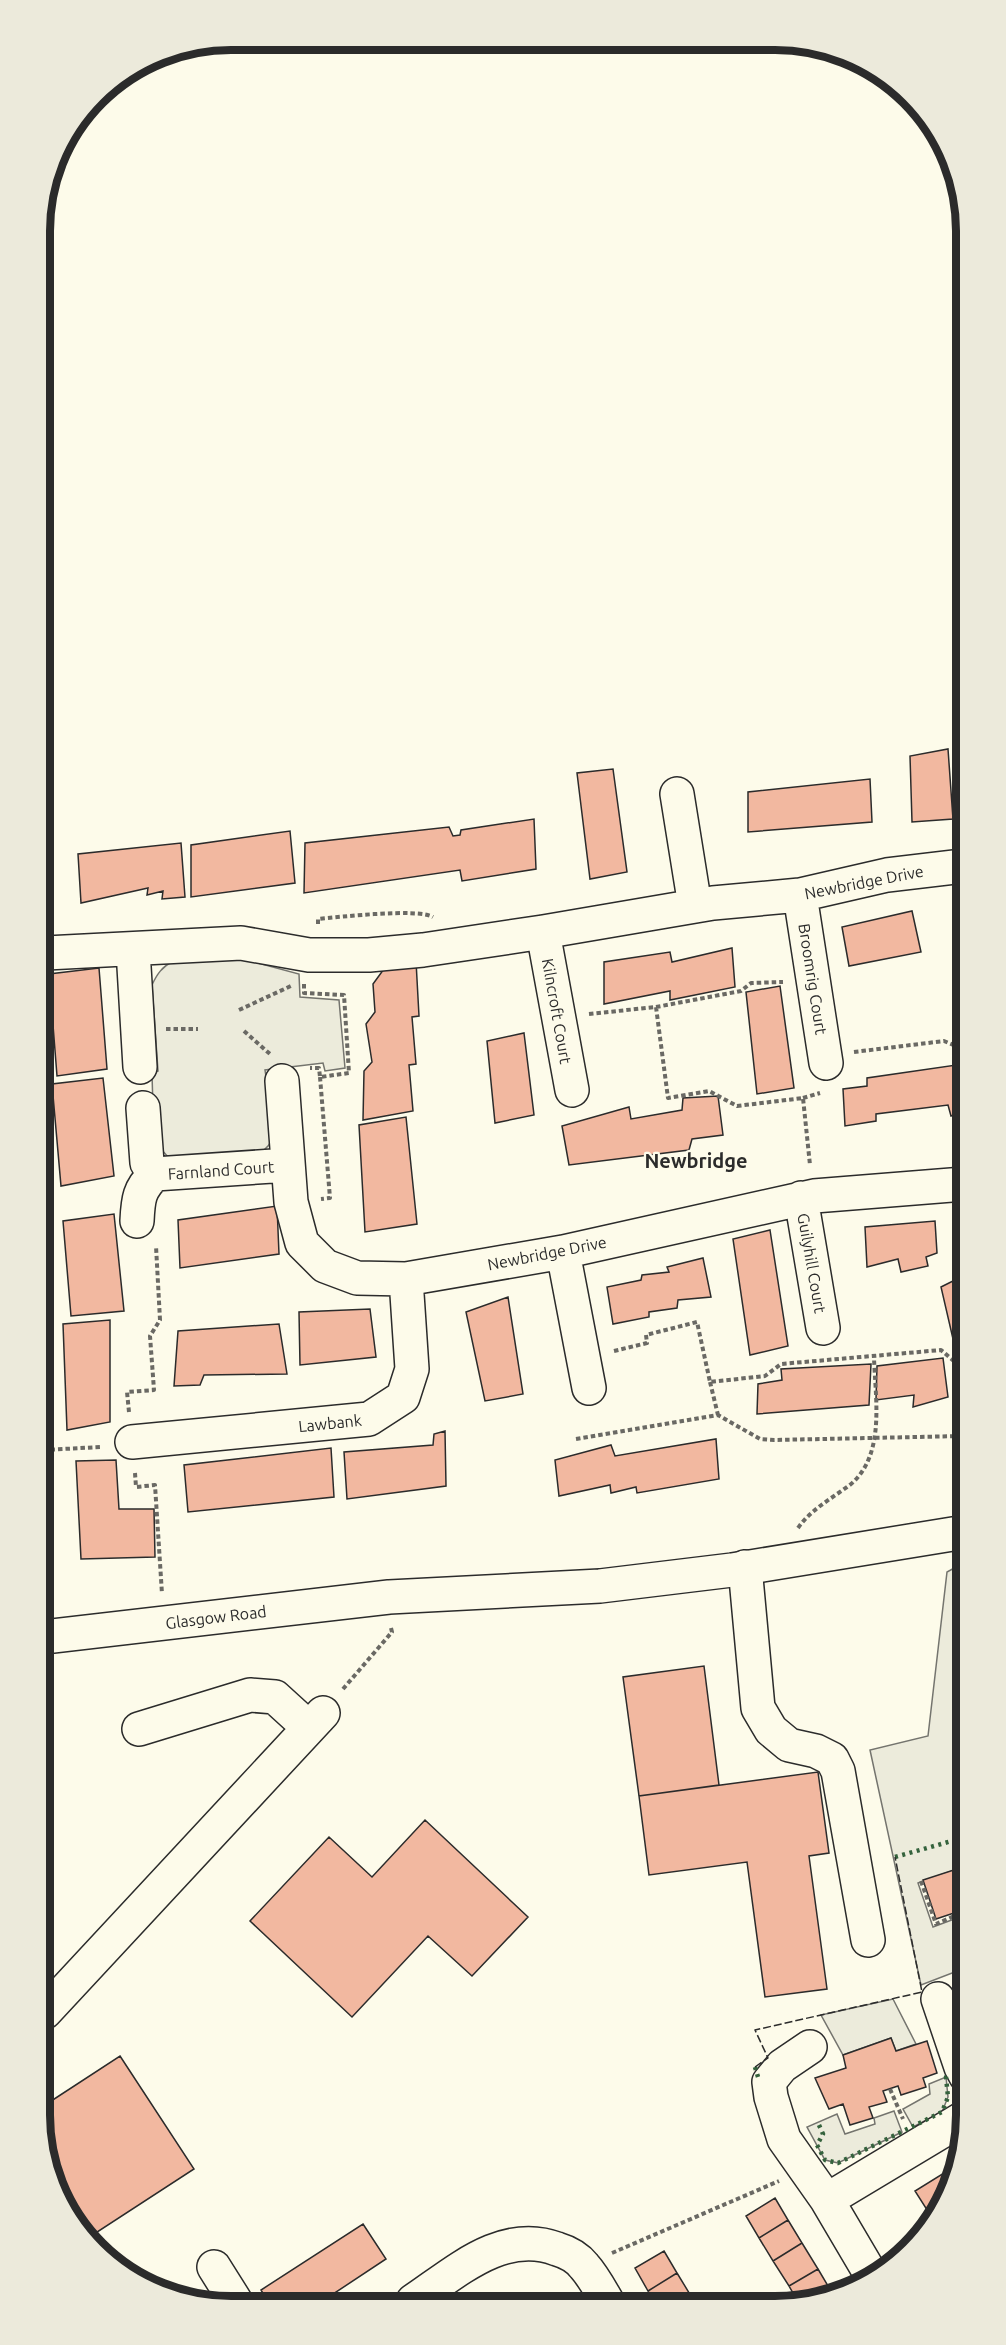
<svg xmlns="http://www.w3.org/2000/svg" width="1006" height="2345" viewBox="0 0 1006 2345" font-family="Ubuntu,sans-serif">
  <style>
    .green { fill: #ecebdb; stroke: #74746e; stroke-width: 1.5 }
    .building { fill: #f2b8a0; stroke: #2b2b2b; stroke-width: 1.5 }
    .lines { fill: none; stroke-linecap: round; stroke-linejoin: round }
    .minor-casing { stroke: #2b2b2b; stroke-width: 36 }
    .highway-casing { stroke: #2b2b2b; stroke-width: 36 }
    .path { stroke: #6a6964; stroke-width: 4; stroke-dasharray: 4.5 3; stroke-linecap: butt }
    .minor { stroke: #fdfbea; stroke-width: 33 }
    .highway { stroke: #fdfbea; stroke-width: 33 }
    .hedge { stroke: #34623c; stroke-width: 4.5; stroke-dasharray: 3 4.5; stroke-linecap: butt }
    .fence { stroke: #2b2b2b; stroke-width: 1.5; stroke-dasharray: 8 3; stroke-linecap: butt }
    .labels { text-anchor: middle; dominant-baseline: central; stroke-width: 4.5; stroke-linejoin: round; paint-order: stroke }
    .street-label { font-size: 16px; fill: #2b2b2b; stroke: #fdfbea }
    .quarter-label { font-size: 20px; font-weight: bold; fill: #2b2b2b; stroke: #fdfbea }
    .rim { fill: none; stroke: #2b2b2b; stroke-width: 8 }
  </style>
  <rect width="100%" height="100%" fill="#fdfbea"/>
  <!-- green -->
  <path class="green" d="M243 959 299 974 300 997 339 1000 345 1068 325 1071 323 1063 265 1070C267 1086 278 1128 271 1141 268 1149 260 1153 253 1157L169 1158 160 1148 153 1108 152 1074 158 1071 152 985C157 974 162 967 173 961Z
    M965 1562 966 1866 918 1883 933 1927 957 1918 966 1944V1959L959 1962 960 1970 921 1985 870 1750 928 1736 947 1572Z
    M893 1999 916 2044 896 2051 891 2038 843 2055 821 2015Z
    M946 2077 948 2097 942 2112 913 2127 903 2109 930 2094 929 2084Z
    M894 2111 902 2132 838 2163 825 2160 807 2127 837 2114 845 2134 875 2124 874 2118Z"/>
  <!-- building -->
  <path class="building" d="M948 749 953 819 912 822 910 756Z
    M613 769 627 872 590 879 577 773Z
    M870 779 872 822 748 832V792Z
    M534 819 536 869 462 881 460 870 304 893 305 843 449 827 453 836 460 835 461 830Z
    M290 831 295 883 191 897V845Z
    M181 843 185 897 162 899 163 891 147 895 148 888 81 903 78 854Z
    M912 911 921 952 849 966 842 927Z
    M732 948 735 987 670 1000V991L604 1004V962L670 952 672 962Z
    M416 961 419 1016 412 1017 416 1064 409 1065 413 1111 363 1120 364 1071 372 1062 366 1024 375 1012 373 984 389 962Z
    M99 968 107 1069 57 1076 49 974Z
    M780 986 794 1088 757 1094 746 992Z
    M524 1033 534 1115 495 1123 487 1041Z
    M963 1064V1112L951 1116 948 1105 876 1114V1121L845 1126 843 1089 867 1086V1078Z
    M103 1078 114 1176 61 1186 52 1084Z
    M718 1096 723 1135 692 1139 689 1150 569 1165 562 1126 629 1107 631 1119 682 1110 683 1098Z
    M406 1117 417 1224 365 1232 359 1125Z
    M277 1206 279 1254 180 1268 178 1220Z
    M114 1214 124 1311 71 1316 63 1221Z
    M935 1221 937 1253 926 1257 928 1266 901 1272 898 1259 867 1267 865 1227Z
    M964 1221V1351L956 1352 941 1287 953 1281V1224Z
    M770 1230 788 1346 750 1355 733 1239Z
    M703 1258 711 1297 678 1300 677 1308 649 1312V1317L613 1324 607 1287 641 1280 642 1275 669 1272 667 1267Z
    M508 1297 523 1394 485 1401 466 1312Z
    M370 1309 376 1357 300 1365 299 1312Z
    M110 1320V1422L67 1430 63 1324Z
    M279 1324 287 1374 204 1375 200 1385 174 1386 178 1331Z
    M943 1358 948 1397 913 1407 914 1395 876 1400 877 1366Z
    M871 1364 869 1405 757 1414 758 1384 782 1380 781 1369Z
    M445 1431 446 1486 347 1499 344 1452 433 1445 434 1434Z
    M716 1439 719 1479 637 1493 636 1487 611 1493 610 1485 559 1496 555 1460 611 1445 615 1456Z
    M331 1448 334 1497 188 1512 184 1465Z
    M116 1460 119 1509H154L155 1557 81 1559 76 1461Z
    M704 1666 719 1785 639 1796 623 1677Z
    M818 1772 829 1853 809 1856 827 1989 765 1997 747 1862 649 1875 639 1796Z
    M425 1820 528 1917 472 1976 428 1936 352 2017 250 1921 329 1837 372 1877Z
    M966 1866V1909L936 1919 923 1880Z
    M891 2038 896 2051 927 2041 937 2073 923 2078 926 2087 901 2095 898 2086 883 2091 887 2102 869 2107 873 2118 850 2125 843 2104 829 2109 815 2078 846 2068 843 2055Z
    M120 2056 194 2169 88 2238 65 2210 45 2163V2105Z
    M944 2173 953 2187 942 2205 929 2213 915 2191Z
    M775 2198 788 2220 759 2238 746 2216Z
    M942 2205 933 2221 929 2213Z
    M788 2220 802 2243 773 2261 759 2238Z
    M363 2224 386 2259 321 2302H268L261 2290Z
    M802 2243 818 2269 789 2286 773 2261Z
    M664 2251 677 2273 648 2291 635 2268Z
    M818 2269 831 2291 816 2300H797L789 2286Z
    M677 2273 691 2296 685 2300H654L648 2291Z
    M831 2291 834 2295 824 2300H816Z"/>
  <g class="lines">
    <defs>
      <path id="minor" d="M677 794 695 906
        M800 895 826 1063
        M543 932 572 1090
        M133 950 140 1067
        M46 953 241 943 309 955H369L423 950 543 932 713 903 800 895 887 875 963 866
        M282 1081 291 1202 302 1243 325 1266 357 1278 406 1279 563 1252 814 1196 964 1184
        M155 1174 288 1165
        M801 1198 823 1328
        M137 1221C138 1199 139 1189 155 1174L147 1163 143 1108
        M563 1252 589 1388
        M132 1442 369 1419 403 1397 412 1369 406 1279
        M745 1567 758 1708 771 1730 789 1745 816 1751 832 1759 838 1771 868 1940
        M139 1729 250 1695 275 1697 309 1728
        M938 1999 961 2067 966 2076
        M45 2012 323 1713
        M810 2047 782 2066 769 2082 771 2097 784 2139 827 2200 873 2278
        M827 2200 967 2116
        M214 2267 236 2302
        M413 2301C455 2273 503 2228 557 2249 567 2252 577 2257 584 2266 593 2276 600 2289 607 2301"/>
      <path id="highway" d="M44 1637 389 1597 600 1586 732 1570 965 1532"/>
    </defs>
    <!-- minor casing -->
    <use href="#minor" class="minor-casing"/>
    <!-- highway casing -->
    <use href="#highway" class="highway-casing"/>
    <!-- path -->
    <path class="path" d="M318 924V919C339 917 418 908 433 917
      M304 984V993L344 995 349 1073 320 1077 319 1068H310
      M656 1007 741 991 751 983 783 982
      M239 1010 293 985
      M589 1014 656 1007 668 1098 709 1091 737 1106 803 1098 810 1165
      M166 1029H198
      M244 1031 270 1054
      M854 1052 944 1041 963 1049
      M320 1077 330 1198 321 1199
      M803 1098 820 1093
      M614 1351 647 1343 646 1335 697 1322 710 1382 765 1376 781 1364 941 1350 962 1368 964 1378
      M710 1382 718 1415
      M129 1412 127 1392 154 1390 150 1336 160 1320 156 1246
      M576 1439 718 1415 760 1439 774 1440 964 1436
      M43 1450 102 1447
      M135 1473 136 1487 155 1485 162 1594
      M798 1528C812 1508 833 1498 851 1484 886 1454 875 1397 874 1357
      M343 1689 392 1632 391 1628
      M921 1881 936 1924 959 1914 966 1933
      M957 1975 966 1965
      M890 2089 903 2119
      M612 2253 779 2181"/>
    <!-- minor -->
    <use href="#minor" class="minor"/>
    <!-- highway -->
    <use href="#highway" class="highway"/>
    <!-- hedge -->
    <path class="hedge" d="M895 1857 966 1837
      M755 2067 758 2077
      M819 2125 823 2134 817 2145 825 2160 838 2163 942 2112 948 2097 946 2077 950 2074"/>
    <!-- fence -->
    <path class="fence" d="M755 2067 768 2058 755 2030 922 1992 895 1857"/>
  </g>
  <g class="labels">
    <!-- street labels -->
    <g class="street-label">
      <text transform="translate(864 882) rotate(-11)">Newbridge Drive</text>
      <text transform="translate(813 979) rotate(81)">Broomrig Court</text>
      <text transform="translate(557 1011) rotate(80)">Kilncroft Court</text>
      <text transform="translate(221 1170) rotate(-4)">Farnland Court</text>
      <text transform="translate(547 1253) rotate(-11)">Newbridge Drive</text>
      <text transform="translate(812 1263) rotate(80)">Guilyhill Court</text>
      <text transform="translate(330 1423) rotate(-6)">Lawbank</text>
      <text transform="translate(216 1617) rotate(-7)">Glasgow Road</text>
    </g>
    <!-- quarter labels -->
    <g class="quarter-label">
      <text x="696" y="1160">Newbridge</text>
    </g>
  </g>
  <!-- crop -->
  <path d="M0 0H1006V2345H0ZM231 50H775A181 181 0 0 1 956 231V2115A181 181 0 0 1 775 2296H231A181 181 0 0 1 50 2115V231A181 181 0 0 1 231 50Z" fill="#eceadb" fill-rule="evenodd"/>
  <path class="rim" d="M231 50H775A181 181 0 0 1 956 231V2115A181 181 0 0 1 775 2296H231A181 181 0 0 1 50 2115V231A181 181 0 0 1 231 50Z"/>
</svg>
